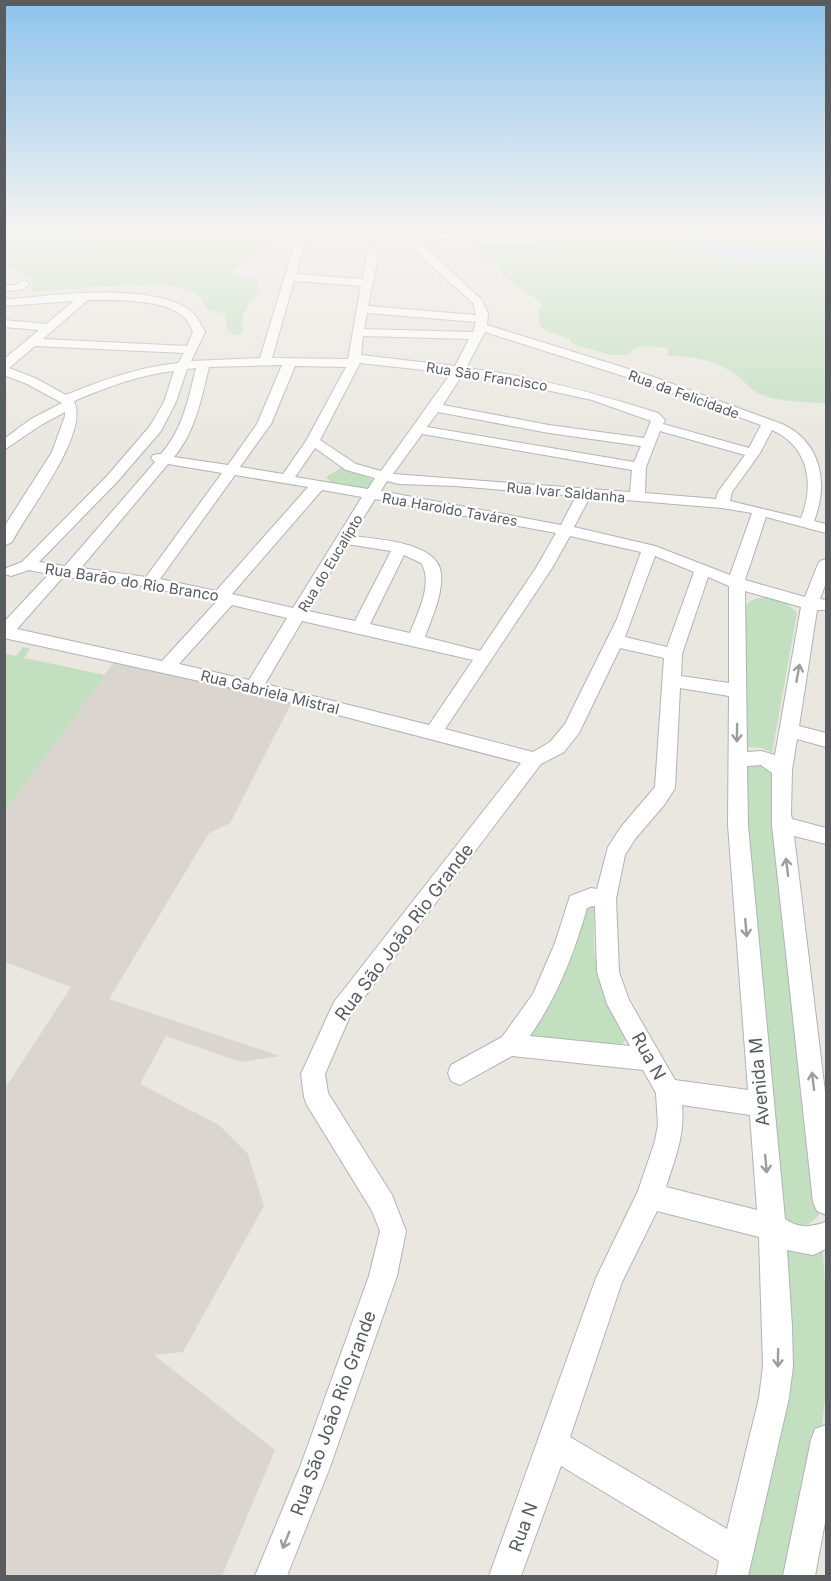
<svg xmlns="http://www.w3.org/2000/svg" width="831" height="1581" viewBox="0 0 831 1581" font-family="Inter,sans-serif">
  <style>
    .education { fill: #dad6cf }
    .green { fill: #c2dfbf }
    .water { fill: #a6d9f4 }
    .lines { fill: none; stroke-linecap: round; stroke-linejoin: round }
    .minor-casing { stroke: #b1b3b7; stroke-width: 2 }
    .minor { fill: #fff; fill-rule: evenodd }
    .oneway { stroke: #9b9d9f }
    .labels { text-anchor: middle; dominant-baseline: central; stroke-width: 4.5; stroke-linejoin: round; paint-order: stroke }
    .far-street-label { font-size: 14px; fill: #595c5f; stroke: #fff }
    .street-label { font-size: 15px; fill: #595c5f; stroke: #fff }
    .near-street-label { font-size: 18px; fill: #595c5f; stroke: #fff }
  </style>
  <rect width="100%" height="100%" fill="#eae7e0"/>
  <!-- education -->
  <path class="education" d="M114 662 292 702 230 823 209 833 109 999 280 1056 241 1062 166 1036 140 1084 219 1125 248 1154 264 1206 183 1352 154 1355 275 1450 222 1576H5L4 1090 71 987 5 962V811Z"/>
  <!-- green -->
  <path class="green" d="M133 231H281L260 252 231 273 257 280 260 293C246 305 240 315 243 333L234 335 227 330 225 314 206 309 202 298 192 292 165 284 120 285 35 292 30 288 35 279 25 276 5 261V248L62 249 75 243 115 234 127 239 135 238 137 236 132 233Z
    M571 231H678L704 250 732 258 826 262V403C812 403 775 401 763 395 753 392 748 385 741 379 721 361 694 356 668 356V348C654 347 637 342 628 355H611L575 345 568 338 546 331 539 325V310L543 304 506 278 497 267 484 260 471 247 483 244 513 245 567 239Z
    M703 231H826V250L811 248 774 253 718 242 705 236Z
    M344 466 375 481 367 492 334 485 326 477Z
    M767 598 786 603 797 613 772 753 762 748 747 747 745 610C748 599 757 597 767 598Z
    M23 647 30 649 24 658 105 675 5 811V654L16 656Z
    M751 765H762L775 769 773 825 819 1215C806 1230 798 1227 783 1218L745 820V768Z
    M594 902V949L598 974 626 1039 619 1048 525 1036 580 911Z
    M785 1244 822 1246C828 1305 830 1366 822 1425 815 1475 799 1527 787 1576H742L782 1416Z"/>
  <!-- water -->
  <path class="water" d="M18 231H133L132 233 139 238V240L135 238H123L115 234 75 243 62 249 5 248V232Z
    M678 231H703L705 236 718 242 774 253 811 248 826 250V262C777 256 718 269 676 236Z"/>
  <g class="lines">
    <defs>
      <path id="minor" d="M399 231H409L415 237 468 231H556L557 233 552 236 485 235 420 242 482 300 488 313 487 325 651 376 782 424C821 442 829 483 814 521L826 524V533L766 517 745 580 805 597 818 564 820 561 826 559V583L820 599 826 600V610H817L799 726 826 733V747L797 739 792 770 791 814 792 819 826 828V844L794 836 826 1100V1215L817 1211 813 1202 772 825V773L761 765 747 766 748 825 785 1219C800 1229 810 1227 826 1222V1249L813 1255 787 1250 792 1326 793 1366 789 1398 748 1576H716L719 1561 561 1466 521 1576H489L596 1278 638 1191 655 1141 658 1125 656 1093 643 1070 512 1056 460 1085 451 1081 448 1073 451 1065 502 1037 533 994 555 943 570 896 591 888 597 889 608 847 621 827 655 787 664 658 620 648 579 733 564 752 541 764 350 1016 325 1074 328 1093 392 1195 406 1231 397 1276 330 1467 287 1576H255L300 1467 369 1276 380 1231 372 1211 307 1105 304 1097 301 1074 334 1002 521 763 254 693 4 638V622L49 574 29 570 11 576 5 574 4 569 22 562 107 476 150 426 164 402 174 371C139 375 107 387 74 401 90 434 28 510 12 542L4 546V527L52 452 65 416V412L41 425 4 450V439L31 419 62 403 27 384 4 375V359L39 330 4 327V320L46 324 74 301 4 306V300C52 295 154 281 192 312 198 317 201 326 205 332L191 361 260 358 296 239 301 236 306 239 296 274 363 279 367 250 372 247 377 250V262L368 306 476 315 473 303 425 260ZM294 281 361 286 348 359 272 358ZM88 300C113 300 168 298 186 319 189 323 191 328 193 332L187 346 43 339ZM367 313 476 322 473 332 364 329ZM485 332 642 382 761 425 749 448 663 424 665 420 658 413C595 393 532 376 466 368ZM363 336 469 339 455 366 361 355ZM35 346 184 353 178 363C139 367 102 380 66 395L35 378 9 368ZM360 363 451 373 381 471 356 464 320 440ZM282 365 257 424 228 465 174 457C196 431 201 399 209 367ZM295 366 346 367 306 441 283 474 240 467 271 424ZM196 368C188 400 183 429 161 454L153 455 151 458 155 462 65 566 39 562 117 482 161 431 176 402 187 369ZM462 375 495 379 592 400 651 421 644 438 549 425 443 405ZM438 412 549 433 641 446 634 462 427 427ZM772 430C808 446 815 483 801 518L730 501 732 492 760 453ZM660 431 745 455 718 492 716 499 645 493 646 467ZM422 434 632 470 630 492 393 474ZM315 448 346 470 375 478 368 489 295 477ZM168 464 222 473 146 577 81 568ZM235 475 308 487 216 591 160 579ZM387 481 399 484 456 486 576 496 561 525 381 491ZM322 490 362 497 293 608 232 594ZM590 497 722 508 752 513 730 575 655 546 574 527ZM375 499 556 533 536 568 480 651 425 637C432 617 443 595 441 573 438 542 376 539 352 536ZM570 536 641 552 617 619 565 724 550 742 533 752 445 729 552 568ZM347 544 391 551 355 621 308 611ZM404 555 421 563C434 582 417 615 410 633L370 624ZM655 556 694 572 667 647 625 637ZM63 577 138 585 217 601 162 661 17 629ZM708 577 729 586V683L681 676 682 654ZM745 591 801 607 775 755 761 751 747 752ZM232 605 287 618 249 680 179 664ZM302 621 473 660 429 725 265 684ZM680 688 729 696 728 825 748 1090 675 1080 629 1000 619 972 616 899 625 855 635 839 665 804 675 788ZM592 906H595L597 972 607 1004 630 1046 530 1036C557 997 574 954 587 908ZM682 1105 750 1115 757 1210 666 1187C675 1158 685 1136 682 1105ZM657 1211 759 1237 763 1366 759 1398 727 1529 570 1437 622 1282Z
        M24 280 30 283 22 290 4 291V285H15Z
        M826 1425V1517L815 1576H783L811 1440 815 1429Z"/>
    </defs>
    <!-- minor casing -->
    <use href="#minor" class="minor-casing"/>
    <!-- minor -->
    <use href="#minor" class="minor"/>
  </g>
  <!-- one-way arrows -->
  <defs><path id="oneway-shaft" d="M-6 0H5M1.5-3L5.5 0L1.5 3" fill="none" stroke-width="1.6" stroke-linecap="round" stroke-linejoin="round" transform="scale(1.5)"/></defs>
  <g class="oneway">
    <use href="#oneway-shaft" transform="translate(798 673) rotate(-80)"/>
    <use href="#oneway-shaft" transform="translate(737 733) rotate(91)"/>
    <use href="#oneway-shaft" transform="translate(787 867) rotate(-97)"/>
    <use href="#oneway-shaft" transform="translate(746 928) rotate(85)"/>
    <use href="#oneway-shaft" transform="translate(813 1081) rotate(-97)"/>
    <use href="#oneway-shaft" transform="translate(766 1164) rotate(85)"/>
    <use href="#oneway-shaft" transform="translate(778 1358) rotate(91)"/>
    <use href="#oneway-shaft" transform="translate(286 1540) rotate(112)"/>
  </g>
  <!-- sky -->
  <linearGradient id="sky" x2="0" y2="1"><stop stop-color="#8dc3ed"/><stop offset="0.51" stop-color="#f6f4f1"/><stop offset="1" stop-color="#f6f4f1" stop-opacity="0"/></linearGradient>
  <rect width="831" height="452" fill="url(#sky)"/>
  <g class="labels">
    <!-- far-street labels -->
    <g class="far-street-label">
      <text transform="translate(487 376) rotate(9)">Rua São Francisco</text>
      <text transform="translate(684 394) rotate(20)">Rua da Felicidade</text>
      <text transform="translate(566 492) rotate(5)">Rua Ivar Saldanha</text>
      <text transform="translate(450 509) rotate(10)">Rua Haroldo Taváres</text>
      <text transform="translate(330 563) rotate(-59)">Rua do Eucalípto</text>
    </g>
    <!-- street labels -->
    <g class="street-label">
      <text transform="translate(132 582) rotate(9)">Rua Barão do Rio Branco</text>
      <text transform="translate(270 692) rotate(14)">Rua Gabriela Mistral</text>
    </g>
    <!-- near-street labels -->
    <g class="near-street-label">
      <text transform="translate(404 932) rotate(-53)">Rua São João Rio Grande</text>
      <text transform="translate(649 1056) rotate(61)">Rua N</text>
      <text transform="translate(759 1082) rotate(-95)">Avenida M</text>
      <text transform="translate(333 1413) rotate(-70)">Rua São João Rio Grande</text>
      <text transform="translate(523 1527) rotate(-70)">Rua N</text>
    </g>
  </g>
  <!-- border -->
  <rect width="831" height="1581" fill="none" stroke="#595c5f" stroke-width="12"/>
</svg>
